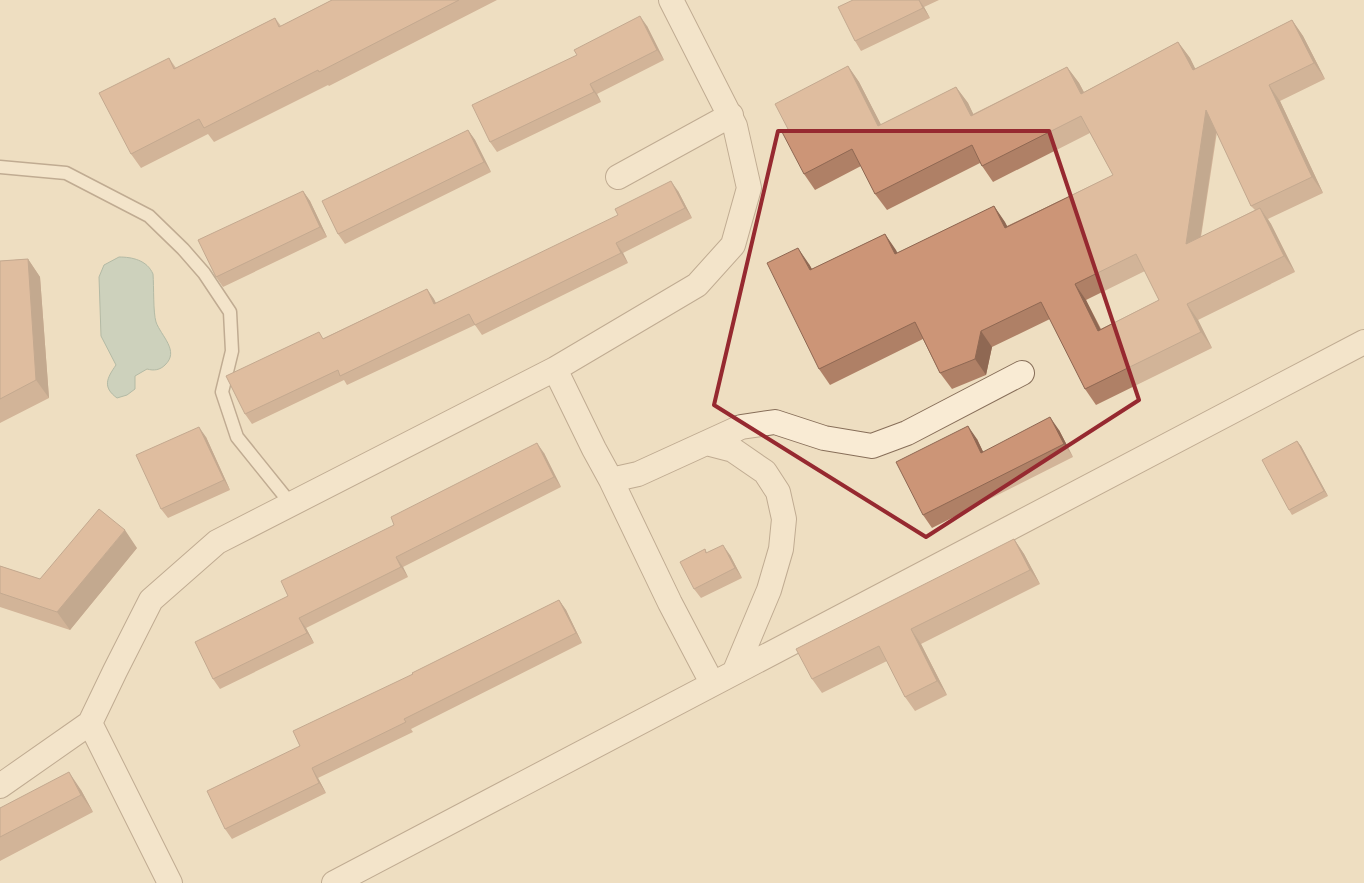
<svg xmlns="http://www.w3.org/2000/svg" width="1364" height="883" viewBox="0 0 1364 883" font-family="Bitter,serif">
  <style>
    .water { fill: #a4c0b6; stroke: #6b8e83 }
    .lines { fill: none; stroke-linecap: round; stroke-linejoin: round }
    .lane-casing { stroke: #876e59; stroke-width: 15 }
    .street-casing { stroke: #876e59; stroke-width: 26 }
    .lane { stroke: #f9ebd4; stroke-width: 12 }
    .street { stroke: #f9ebd4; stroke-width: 24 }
    .wall { fill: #af8066; fill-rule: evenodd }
    .shaded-wall { fill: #8f6853 }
    .building { fill: #cc9577; stroke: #8f6853; fill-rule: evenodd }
    .marked { fill: none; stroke: #962930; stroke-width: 4; stroke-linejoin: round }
  </style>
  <rect width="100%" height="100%" fill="#eedec1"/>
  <!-- water -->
  <path class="water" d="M119 257C132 257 147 260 153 274 154 287 153 312 156 322 161 336 180 351 165 365 160 370 154 371 147 369L135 376V389L127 395 117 398C102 387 107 378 116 365L101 336 99 277 104 265Z"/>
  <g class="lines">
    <defs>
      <path id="lane" d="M0 167 66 173 149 216 183 249 204 273 230 312 232 351 222 392 237 437 291 504"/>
      <path id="street" d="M618 177 731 115
        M555 369 594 449 611 480 638 474 741 427 775 422 824 438 872 446 907 433 1022 373
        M706 443 733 450 765 472 778 492 784 519 781 549 769 590 735 671
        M611 480 670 603 712 683
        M0 786 90 723
        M170 883 90 723 115 671 151 600 217 542 555 369 697 285 733 245 749 188 735 126 671 0
        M334 883 1364 342"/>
    </defs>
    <!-- lane casing -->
    <use href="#lane" class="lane-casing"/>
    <!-- street casing -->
    <use href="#street" class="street-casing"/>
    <!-- lane -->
    <use href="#lane" class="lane"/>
    <!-- street -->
    <use href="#street" class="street"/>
  </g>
  <!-- wall -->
  <path class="wall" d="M332 0H497L329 86 328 85 214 142 208 134 141 168 131 154 169 58 176 68 275 18 281 26Z
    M853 0H939L924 7 930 18 861 51 855 41Z
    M1292 20 1303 36 1325 79 1280 101 1323 193 1268 219 1271 224 1295 272 1198 320 1212 348 1096 405 1085 389 1050 319 992 347 986 375 952 389 940 373 923 339 830 385 819 369 809 264 812 269 885 234 897 253 994 206 1007 226 1113 175 1090 133 993 182 980 163 887 210 875 194 861 166 815 190 804 174 788 129 848 66 859 82 881 125 956 87 968 103 973 114 1067 67 1079 83 1084 92 1178 42 1190 58 1195 69ZM1217 132 1251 206 1255 210 1201 237ZM1145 271 1159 300 1101 329 1086 300Z
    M647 26 664 60 597 94 601 102 497 152 490 142Z
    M468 130 475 140 491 172 345 244 338 234Z
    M303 191 310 201 327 237 223 287 216 277Z
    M678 191 692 218 623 253 628 263 482 335 475 325 347 385 344 380 252 424 245 414 324 338 427 289 436 303Z
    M28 259 40 277 49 398 0 423V261Z
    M1059 430 1073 457 932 528 923 515 977 439 983 452Z
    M206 437 230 490 168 518 161 509Z
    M1297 441 1301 446 1328 496 1292 515 1289 510Z
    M544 453 561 487 403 567 408 577 306 628 314 643 220 689 213 679 288 596Z
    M1014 539 1024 554 1040 584 921 644 947 695 915 711 905 697 887 661 822 693 812 679Z
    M137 548 70 630 0 607V566L40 579Z
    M705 549 707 553 730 555 742 578 701 598 694 589Z
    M559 600 566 610 582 643 411 729 413 732 318 778 326 793 232 839 225 829 300 746 413 674Z
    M81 790 93 812 0 861V808Z"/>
  <!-- shaded-wall -->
  <path class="shaded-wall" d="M919 0 924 7 930 18 923 8Z
    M640 16 647 26 664 60 657 50Z
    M1292 20 1303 36 1325 79 1314 63Z
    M1178 42 1190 58 1204 86 1193 70Z
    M848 66 859 82 890 142 878 126Z
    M1067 67 1079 83 1093 110 1081 94Z
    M590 84 597 94 601 102 594 92Z
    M1269 85 1280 101 1323 193 1312 177Z
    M956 87 968 103 982 132 971 116Z
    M1206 110 1217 126 1197 260 1186 244Z
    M468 130 475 140 491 172 484 162Z
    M671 181 678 191 692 218 685 208Z
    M303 191 310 201 327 237 320 227Z
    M994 206 1005 222 1016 244 1005 228Z
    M1260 208 1271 224 1295 272 1284 256Z
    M885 234 896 250 906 270 895 254Z
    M616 243 623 253 628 263 621 253Z
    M798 248 809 264 821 286 810 270Z
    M28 259 40 277 49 398 36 380Z
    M1075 284 1086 300 1109 347 1098 331Z
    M427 289 434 299 441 314 434 304Z
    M1187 304 1198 320 1212 348 1201 332Z
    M981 331 992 347 986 375 975 359Z
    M1050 417 1059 430 1073 457 1064 444Z
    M968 426 977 439 990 466 981 453Z
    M199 427 206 437 230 490 224 480Z
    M1297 441 1301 446 1328 496 1324 491Z
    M537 443 544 453 561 487 554 477Z
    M125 530 137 548 70 630 57 612Z
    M1014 539 1024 554 1040 584 1030 570Z
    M723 545 730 555 742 578 735 568Z
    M396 557 403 567 408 577 401 567Z
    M559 600 566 610 582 643 576 633Z
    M299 618 306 628 314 643 307 633Z
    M911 629 921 644 947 695 937 681Z
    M312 768 318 778 326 793 319 783Z
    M69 772 81 790 93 812 81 795Z"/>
  <!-- building -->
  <path class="building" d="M332 0H459L319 72 318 70 204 128 199 119 131 154 99 93 169 58 174 69 275 18 279 27Z
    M853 0H919L923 8 855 41 838 7Z
    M640 16 657 50 590 84 594 92 490 142 472 105 577 55 574 50Z
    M1292 20 1314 63 1269 85 1312 177 1251 206 1206 110 1186 244 1260 208 1284 256 1187 304 1201 332 1085 389 1041 302 981 331 975 359 940 373 915 322 819 369 767 263 798 248 810 270 885 234 895 254 994 206 1005 228 1113 175 1081 116 982 166 972 145 875 194 852 149 804 174 782 132 788 129 775 104 848 66 878 126 956 87 971 116 1067 67 1081 94 1178 42 1193 70ZM1136 254 1159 300 1098 331 1075 284Z
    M468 130 484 162 338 234 322 201Z
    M671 181 685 208 616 243 621 253 475 325 469 314 340 376 338 370 245 414 226 376 319 332 323 339 427 289 434 304 618 215 615 209Z
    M303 191 320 227 216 277 198 240Z
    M28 259 36 380 0 399V261Z
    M1050 417 1064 444 923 515 896 462 968 426 981 453Z
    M199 427 224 480 161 509 136 455Z
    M1297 441 1324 491 1289 510 1262 460Z
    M537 443 554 477 396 557 401 567 299 618 307 633 213 679 195 642 288 596 281 581 394 525 391 517Z
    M99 509 125 530 57 612 0 593V566L40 579Z
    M1014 539 1030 570 911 629 937 681 905 697 879 646 812 679 796 649Z
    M723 545 735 568 694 589 680 562 705 549 706 553Z
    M559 600 576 633 404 719 406 722 312 768 319 783 225 829 207 791 300 746 293 731 413 674 412 673Z
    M69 772 81 795 0 837V808Z"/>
  <!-- marked area -->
  <path d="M0 0H1364V883H0ZM778 131H1049L1139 400 926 537 714 405Z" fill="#eedec1" fill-opacity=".55" fill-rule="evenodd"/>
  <path class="marked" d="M778 131H1049L1139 400 926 537 714 405Z"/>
</svg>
